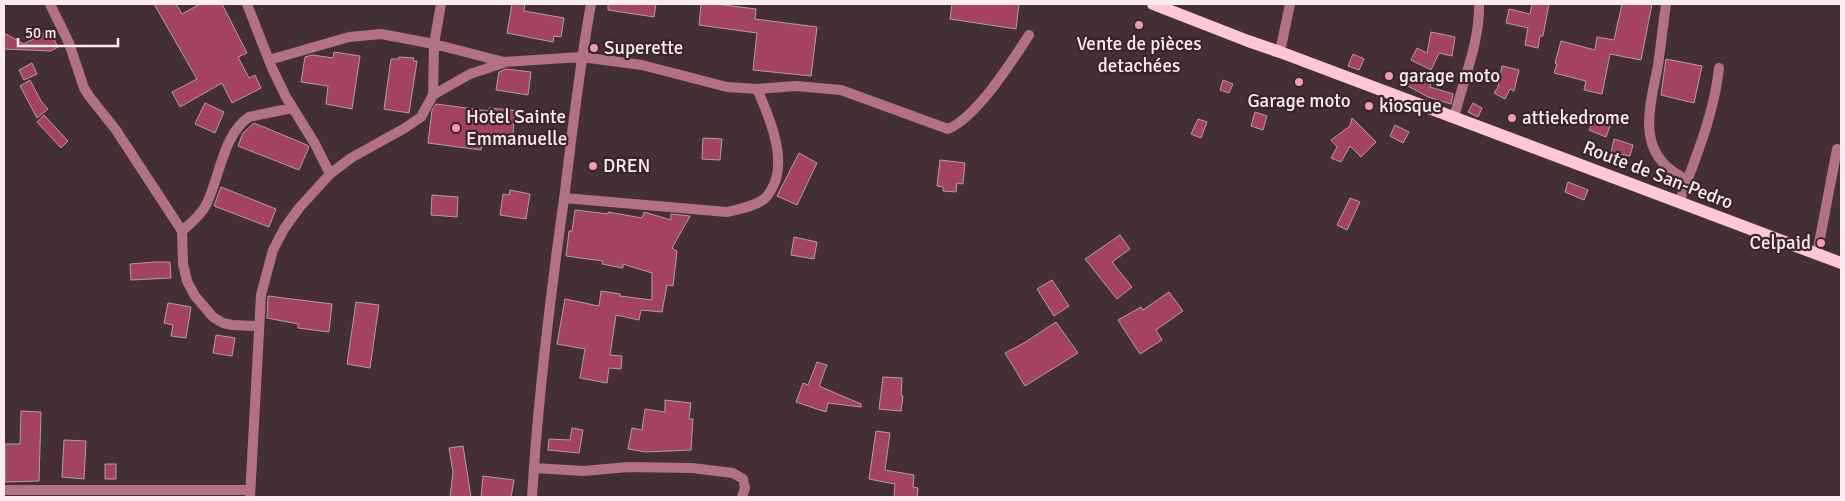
<svg xmlns="http://www.w3.org/2000/svg" width="1845" height="501" viewBox="0 0 1845 501" font-family="Signika,sans-serif">
  <style>
    .building { fill: #a34360; stroke: #b59ca1 }
    .lines { fill: none; stroke-linecap: round; stroke-linejoin: round }
    .minor { stroke: #b37282; stroke-width: 10 }
    .primary { stroke: #ffc8d4; stroke-width: 12 }
    .poi-dot { fill: #f29ab0; stroke: #3a262a; stroke-width: 2 }
    .labels { text-anchor: middle; dominant-baseline: central; stroke-width: 4.5; stroke-linejoin: round; paint-order: stroke }
    .poi-label { font-size: 19px; fill: #faecef; stroke: #3a262a; text-anchor: start }
    .street-label { font-size: 19px; fill: #faecef; stroke: #3a262a }
  </style>
  <rect width="100%" height="100%" fill="#443034"/>
  <!-- building -->
  <path class="building" d="M154 4H176L182 14 200 4H222L247 53 238 57 249 78 255 75 261 88 232 103 222 83 180 107 172 92 197 79Z
    M512 4H525L524 11 564 18 561 37 554 36 553 42 507 33Z
    M608 4H656L654 17 608 10Z
    M701 4H716L756 9 755 19 817 27 811 76 753 70 757 33 699 25Z
    M952 4H1019L1016 29 950 19Z
    M1532 4H1549L1543 36H1540L1538 48 1525 45 1528 28 1506 23 1509 9 1530 14Z
    M1622 4H1652L1641 60 1610 54 1602 94 1584 90 1586 81 1554 73 1557 64 1555 63 1561 41 1595 50 1597 37 1614 40Z
    M49 30 58 47 51 51 4 49V33L24 44Z
    M1431 32 1455 37 1452 56 1439 53 1431 70 1411 60 1417 48 1427 53Z
    M334 52 360 56 352 109 326 104 328 86 301 82 305 57 312 55 333 58Z
    M1353 54 1364 59 1359 70 1348 66Z
    M399 57 414 58 413 61H417L409 113 384 109 391 59H399Z
    M1666 59 1702 66 1694 103 1661 95Z
    M32 63 37 74 24 80 19 70Z
    M1502 66 1519 70 1514 91 1510 89 1505 99 1494 93 1498 87Z
    M506 69 531 72 528 95 496 90 499 72Z
    M1418 78 1431 85 1430 87 1453 94 1451 104 1428 97 1404 84 1406 79 1415 82Z
    M30 80 41 101 48 109 37 118 20 86Z
    M1223 80 1233 84 1229 93 1220 90Z
    M205 103 224 112 215 133 195 124Z
    M1473 103 1482 108 1478 117 1468 112Z
    M436 104 489 111V108L522 111 521 122 514 121 512 145 482 143 481 150 428 143 432 110Z
    M1255 112 1267 116 1263 130 1251 126Z
    M44 115 68 141 61 148 37 122Z
    M1352 118 1376 142 1361 157 1350 146 1341 162 1331 158 1337 147 1331 140 1350 126Z
    M1198 119 1207 122 1201 138 1191 134Z
    M1594 119 1610 126 1606 137 1589 130Z
    M254 123 307 145 309 147 299 170 238 146 243 133Z
    M1395 125 1409 132 1403 143 1390 136Z
    M703 138 722 139 720 160 702 159Z
    M1614 139 1633 145 1630 156 1611 152Z
    M799 153 817 163 797 205 777 196Z
    M940 160 965 163 963 184 957 183 956 192 943 191V187L937 186Z
    M1568 182 1588 190 1584 200 1565 192Z
    M221 187 276 209 269 227 214 206Z
    M510 190 530 194 526 219 500 215 503 194 509 195Z
    M432 195 458 197 457 217 431 215Z
    M1350 198 1360 202 1347 230 1337 225Z
    M575 210 608 214V212L642 218 644 212 671 220V214L690 216 672 248 677 251 673 286 667 285 662 312 641 310 639 320 616 315 610 355 622 356 621 369 609 368 607 383 580 378 585 349 557 344 565 299 599 306 601 291 620 294V296L652 300V273L623 264V268L602 264 603 261 566 256 569 231H572Z
    M1120 235 1130 249 1112 262 1132 287 1117 299 1085 259Z
    M794 237 817 242 814 259 791 255Z
    M155 262H170L171 278 131 280 130 264Z
    M1052 280 1069 306 1054 316 1037 289Z
    M1169 292 1183 311 1156 330 1162 340 1140 354 1118 320 1141 307 1143 310Z
    M268 296 332 304 329 332 298 328V324L267 318Z
    M356 302 379 305 370 368 347 364Z
    M168 303 191 307 186 338 171 336 173 325 164 323Z
    M1056 322 1078 353 1025 386 1005 353 1024 343Z
    M216 335 235 338 232 356 213 353Z
    M817 362 827 365 819 386 861 404V407L828 403 826 412 796 402 803 383 808 385Z
    M883 377 902 378 901 395 903 396 901 411 879 409Z
    M665 400 691 403 689 419H693L691 450 646 452 628 449 632 428 642 430 645 409 665 412Z
    M21 411 41 412 39 481 5 482V444H20Z
    M572 428 583 430 579 453 548 450 549 439 570 440Z
    M876 431 890 433 885 470 914 475 913 487 918 488 917 497H894L895 484 869 479Z
    M64 440 86 441 84 479 62 477Z
    M463 446 471 497H450L453 472 449 448Z
    M105 464H116V479H105Z
    M483 476 514 480 511 497H481Z"/>
  <g class="lines">
    <!-- minor -->
    <path class="minor" d="M50 4 69 43 84 88 89 96 116 130 182 231 183 264 187 281 195 296 213 317 223 323 232 325 258 326
      M247 4 272 68 286 97 315 144 330 174
      M1666 4C1663 24 1661 45 1658 65 1652 99 1636 144 1671 170 1676 174 1682 177 1687 180
      M1280 52 1290 4
      M269 60 349 37 381 34 434 44 504 62 581 57 642 65 727 87 757 89 796 86 841 90 948 129C977 117 1012 61 1029 35
      M433 95 470 74 503 63
      M1454 118C1463 80 1480 42 1479 4
      M564 198 727 212C739 209 754 207 764 199 767 197 769 193 771 190 789 162 769 116 757 89
      M1679 203C1695 159 1714 115 1719 68
      M182 231C191 223 202 214 207 203 219 178 224 133 249 117L292 108
      M1817 254 1837 149
      M534 468 584 471 628 467 692 468 733 473 743 479 745 488 742 497
      M4 490H250
      M250 497 261 295 273 250 284 229 299 208 330 174 351 158 405 128 421 117 433 95 434 44 441 4
      M532 497C538 398 550 298 564 199 572 134 579 69 591 4"/>
    <!-- primary -->
    <path class="primary" d="M1153 4 1248 41 1280 52 1841 263"/>
  </g>
  <!-- markers -->
  <g class="poi-dot">
    <circle cx="1139" cy="25" r="5"/>
    <circle cx="594" cy="48" r="5"/>
    <circle cx="1389" cy="76" r="5"/>
    <circle cx="1299" cy="82" r="5"/>
    <circle cx="1369" cy="106" r="5"/>
    <circle cx="1512" cy="118" r="5"/>
    <circle cx="456" cy="128" r="5"/>
    <circle cx="593" cy="166" r="5"/>
    <circle cx="1821" cy="243" r="5"/>
  </g>
  <g class="labels">
    <!-- poi labels -->
    <g class="poi-label">
      <text x="1139" y="44" text-anchor="middle">Vente de pièces<tspan x="1139" dy="22">detachées</tspan></text>
      <text x="604" y="48">Superette</text>
      <text x="1399" y="76">garage moto</text>
      <text x="1299" y="101" text-anchor="middle">Garage moto</text>
      <text x="1379" y="106">kiosque</text>
      <text x="466" y="117">Hotel Sainte<tspan x="466" dy="22">Emmanuelle</tspan></text>
      <text x="1522" y="118">attiekedrome</text>
      <text x="603" y="166">DREN</text>
      <text x="1811" y="243" text-anchor="end">Celpaid</text>
    </g>
    <!-- street labels -->
    <g class="street-label">
      <text transform="translate(1658 175) rotate(21)">Route de San-Pedro</text>
    </g>
  </g>
  <!-- border -->
  <rect width="1845" height="501" fill="none" stroke="#faecef" stroke-width="10"/>
  <!-- scale -->
  <path d="M18 38v8h100v-8" fill="none" stroke="#faecef" stroke-width="2.5"/>
  <text x="25" y="38" font-size="15" fill="#faecef" stroke="#3a262a" stroke-width="4" paint-order="stroke">50 m</text>
</svg>
